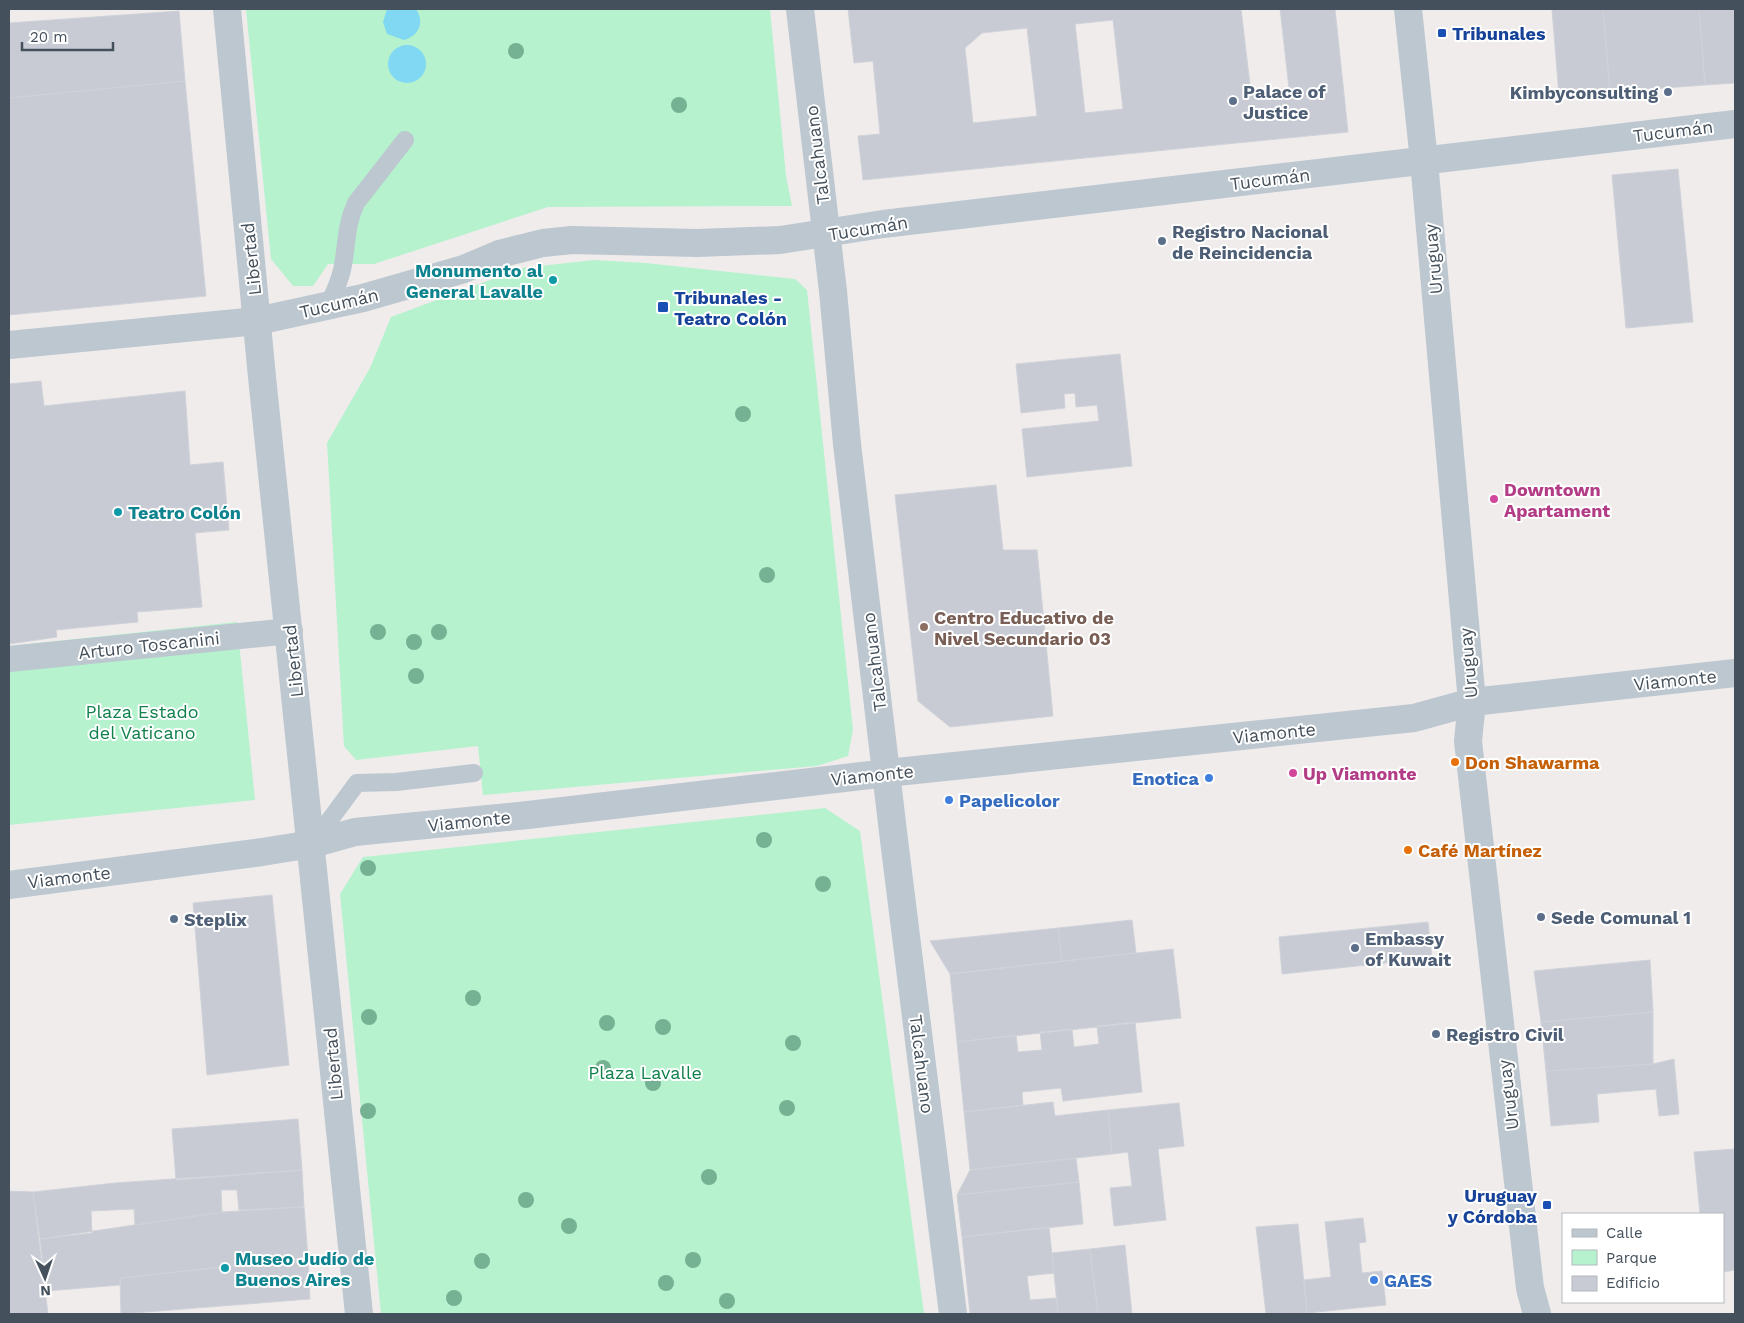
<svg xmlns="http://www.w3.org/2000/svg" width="1744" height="1323" viewBox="0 0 1744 1323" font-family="'Work Sans',sans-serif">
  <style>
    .green { fill: #b6f2ce }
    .water { fill: #80d8f2 }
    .building { fill: #c8cbd3; stroke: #d0d2d9; fill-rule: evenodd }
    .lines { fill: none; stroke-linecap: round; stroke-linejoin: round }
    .service { stroke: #bcc7d0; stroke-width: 18 }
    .pedestrian { stroke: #bcc7d0; stroke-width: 26 }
    .minor { stroke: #bcc7d0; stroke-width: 28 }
    .tree { fill: #75b193 }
    .transit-dot { fill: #1a4fb4; stroke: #fff; stroke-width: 2 }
    .service-dot { fill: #5c6f8a; stroke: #fff; stroke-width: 2 }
    .culture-dot { fill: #0f9aa8; stroke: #fff; stroke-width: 2 }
    .hotel-dot { fill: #d1479c; stroke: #fff; stroke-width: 2 }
    .education-dot { fill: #8d6e63; stroke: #fff; stroke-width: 2 }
    .food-dot { fill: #e8710a; stroke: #fff; stroke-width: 2 }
    .shop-dot { fill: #3f7fe0; stroke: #fff; stroke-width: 2 }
    .labels { text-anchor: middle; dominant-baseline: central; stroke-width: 4; stroke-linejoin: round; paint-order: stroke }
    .transit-label { font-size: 18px; font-weight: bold; fill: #164399; stroke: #fff; text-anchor: start }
    .service-label { font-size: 18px; font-weight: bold; fill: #4e5e75; stroke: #fff; text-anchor: start }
    .street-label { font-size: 18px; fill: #44505b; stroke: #fff }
    .culture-label { font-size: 18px; font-weight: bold; fill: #0d838f; stroke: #fff; text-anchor: start }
    .hotel-label { font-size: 18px; font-weight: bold; fill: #b23c85; stroke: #fff; text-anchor: start }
    .education-label { font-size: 18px; font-weight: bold; fill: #785e54; stroke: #fff; text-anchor: start }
    .park-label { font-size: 18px; fill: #10814b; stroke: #fff }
    .food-label { font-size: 18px; font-weight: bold; fill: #c56008; stroke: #fff; text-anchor: start }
    .shop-label { font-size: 18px; font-weight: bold; fill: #366cbe; stroke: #fff; text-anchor: start }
  </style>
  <rect width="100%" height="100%" fill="#f0ecec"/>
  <!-- green -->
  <path class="green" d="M246 9H770L786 176 792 206 548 207 374 264H328L313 286H293L271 259Z
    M594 260 646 263 795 279 807 290 853 730 848 756 817 766 483 795 478 746 356 760 344 746 327 443 370 368 391 317 522 268Z
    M237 622 255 800 9 825V646Z
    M825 808 860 831 924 1314H381L340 894 363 857Z"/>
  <!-- water -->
  <path class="water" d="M387 9H416C425 22 419 36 404 40L387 34 383 22Z
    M388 64a19 19 0 1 1 38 0a19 19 0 1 1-38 0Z"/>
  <!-- building -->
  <path class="building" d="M848 9H1241L1251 93 1289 88 1280 9H1335L1348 132 863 180 858 136 880 134 873 61 854 63ZM1113 20 1123 109 1085 113 1075 24ZM1027 28 1037 116 973 123 965 48 982 33Z
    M1552 9H1603L1610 92 1559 96Z
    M1603 9H1699L1705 85 1610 92Z
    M1699 9H1735V83L1705 85Z
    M179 11 185 81 9 98V23Z
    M185 81 206 296 9 315V98Z
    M1678 169 1693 322 1626 328 1612 175Z
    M1120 354 1132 466 1027 477 1022 429 1099 421 1097 405 1076 407 1075 393 1064 394 1065 408 1021 413 1016 364Z
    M41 381 44 406 185 391 190 465 223 462 229 530 195 533 202 607 137 612 138 622 56 630 57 637 9 644V384Z
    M996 485 1003 550H1037L1053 716 950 727 918 701 895 495Z
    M272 895 289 1065 207 1075 193 903Z
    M1132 920 1136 953 1062 961 1058 928Z
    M1428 922 1432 958 1282 974 1279 937Z
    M1058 928 1062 961 950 974 930 941Z
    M1173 949 1181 1018 957 1042 950 974Z
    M1650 960 1653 1012 1541 1022 1534 971Z
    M1653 1012V1064L1546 1071 1541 1022Z
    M1135 1022 1142 1092 1063 1101 1061 1088 1022 1092 1023 1105 964 1112 957 1042 1016 1035 1018 1052 1042 1050 1040 1032 1072 1029 1074 1047 1099 1044 1097 1026Z
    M1674 1059 1679 1114 1659 1116 1656 1089 1597 1094 1599 1122 1551 1126 1546 1071 1653 1064Z
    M1053 1102 1055 1116 1108 1110 1112 1154 970 1170 964 1112Z
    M1179 1103 1184 1146 1158 1149 1166 1220 1114 1226 1110 1188 1132 1186 1128 1152 1112 1154 1108 1110Z
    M298 1119 302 1170 176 1180 172 1129Z
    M1735 1149V1270L1723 1272V1214H1700L1694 1152Z
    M1076 1158 1079 1182 957 1195 970 1170Z
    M302 1170 304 1207 239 1210 237 1190H221L222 1212 135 1225 134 1209 91 1211 92 1233 40 1239 33 1192 115 1183Z
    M1079 1182 1083 1224 962 1237 957 1195Z
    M9 1191 33 1192 48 1314H9Z
    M304 1207 308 1258 120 1278V1285L46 1291 40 1239 222 1212Z
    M1363 1218 1366 1242 1359 1243 1362 1273 1382 1271 1386 1305 1307 1313 1304 1280 1331 1277 1325 1222Z
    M1298 1224 1307 1313 1266 1314 1256 1227Z
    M1049 1227 1054 1273 1027 1276 1030 1300 1057 1298 1058 1314H970L962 1237Z
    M1125 1245 1132 1314H1098L1090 1249Z
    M1090 1249 1098 1314H1058L1052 1253Z
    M308 1258 310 1299 121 1314 120 1278Z"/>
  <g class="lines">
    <!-- service -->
    <path class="service" d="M328 306C334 293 341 279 343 265 347 243 346 224 356 203L405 140
      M312 844 357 783 396 782 474 773"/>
    <!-- pedestrian -->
    <path class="pedestrian" d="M9 659 290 631"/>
    <!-- minor -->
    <path class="minor" d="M227 9 262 377 359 1314
      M800 9 833 291 847 444 894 840 953 1314
      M1408 9 1424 161 1472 702 1468 741 1530 1288 1537 1314
      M9 345 257 321 363 298 464 269 499 254 543 243 572 240 697 243 780 240 883 224 1735 124
      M9 885 262 852 312 844 355 832 528 815 887 773 1414 718 1472 702 1735 673"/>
  </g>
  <!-- trees -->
  <g class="tree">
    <circle cx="516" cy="51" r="8"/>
    <circle cx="679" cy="105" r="8"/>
    <circle cx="743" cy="414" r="8"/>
    <circle cx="767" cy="575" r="8"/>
    <circle cx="378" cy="632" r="8"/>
    <circle cx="439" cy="632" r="8"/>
    <circle cx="414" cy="642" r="8"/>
    <circle cx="416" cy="676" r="8"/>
    <circle cx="764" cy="840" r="8"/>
    <circle cx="368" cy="868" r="8"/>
    <circle cx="823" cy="884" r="8"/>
    <circle cx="473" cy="998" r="8"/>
    <circle cx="369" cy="1017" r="8"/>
    <circle cx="607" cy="1023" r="8"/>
    <circle cx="663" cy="1027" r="8"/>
    <circle cx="793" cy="1043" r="8"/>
    <circle cx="603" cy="1068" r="8"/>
    <circle cx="653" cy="1083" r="8"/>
    <circle cx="787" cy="1108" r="8"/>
    <circle cx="368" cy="1111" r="8"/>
    <circle cx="709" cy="1177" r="8"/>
    <circle cx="526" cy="1200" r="8"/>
    <circle cx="569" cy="1226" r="8"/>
    <circle cx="693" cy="1260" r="8"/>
    <circle cx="482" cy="1261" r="8"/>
    <circle cx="666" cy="1283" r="8"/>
    <circle cx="454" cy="1298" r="8"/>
    <circle cx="727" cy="1301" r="8"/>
  </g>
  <!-- markers -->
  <g class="transit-dot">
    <rect x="1437" y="28" width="10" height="10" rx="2.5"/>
    <rect x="657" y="301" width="12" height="12" rx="2.5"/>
    <rect x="1542" y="1200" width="10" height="10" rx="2.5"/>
  </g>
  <g class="service-dot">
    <circle cx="1668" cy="92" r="5"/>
    <circle cx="1233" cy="101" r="5"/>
    <circle cx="1162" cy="241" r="5"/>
    <circle cx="1541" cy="917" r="5"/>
    <circle cx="174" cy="919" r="5"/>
    <circle cx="1355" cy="948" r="5"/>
    <circle cx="1436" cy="1034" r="5"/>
  </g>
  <g class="culture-dot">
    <circle cx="553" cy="280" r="5"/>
    <circle cx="118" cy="512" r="5"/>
    <circle cx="225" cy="1268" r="5"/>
  </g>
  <g class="hotel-dot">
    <circle cx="1494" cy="499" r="5"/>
    <circle cx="1293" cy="773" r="5"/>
  </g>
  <circle class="education-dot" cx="924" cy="627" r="5"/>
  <g class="food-dot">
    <circle cx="1455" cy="762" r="5"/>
    <circle cx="1408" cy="850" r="5"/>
  </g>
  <g class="shop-dot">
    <circle cx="1209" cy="778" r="5"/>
    <circle cx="949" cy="800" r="5"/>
    <circle cx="1374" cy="1280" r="5"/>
  </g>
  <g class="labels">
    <!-- transit labels -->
    <g class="transit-label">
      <text x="1452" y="33">Tribunales</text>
      <text x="674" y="297">Tribunales -<tspan x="674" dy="21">Teatro Colón</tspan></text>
      <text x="1537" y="1195" text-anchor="end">Uruguay<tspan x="1537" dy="21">y Córdoba</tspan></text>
    </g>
    <!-- service labels -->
    <g class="service-label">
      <text x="1243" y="91">Palace of<tspan x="1243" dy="21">Justice</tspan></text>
      <text x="1658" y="92" text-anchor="end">Kimbyconsulting</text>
      <text x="1172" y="231">Registro Nacional<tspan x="1172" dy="21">de Reincidencia</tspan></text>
      <text x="1551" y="917">Sede Comunal 1</text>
      <text x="184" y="919">Steplix</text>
      <text x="1365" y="938">Embassy<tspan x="1365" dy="21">of Kuwait</tspan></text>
      <text x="1446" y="1034">Registro Civil</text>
    </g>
    <!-- street labels -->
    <g class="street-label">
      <text transform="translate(1673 131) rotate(-7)">Tucumán</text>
      <text transform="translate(817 155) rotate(-97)">Talcahuano</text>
      <text transform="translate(1270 179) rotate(-7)">Tucumán</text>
      <text transform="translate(868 228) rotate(-9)">Tucumán</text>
      <text transform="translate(251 259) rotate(-96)">Libertad</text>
      <text transform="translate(1433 259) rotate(-95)">Uruguay</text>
      <text transform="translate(339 303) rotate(-13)">Tucumán</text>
      <text transform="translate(149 645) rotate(-6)">Arturo Toscanini</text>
      <text transform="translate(293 661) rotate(-96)">Libertad</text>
      <text transform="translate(874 662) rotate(-97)">Talcahuano</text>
      <text transform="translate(1468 663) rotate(-95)">Uruguay</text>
      <text transform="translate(1675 680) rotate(-6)">Viamonte</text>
      <text transform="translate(1274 733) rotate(-6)">Viamonte</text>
      <text transform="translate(872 775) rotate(-6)">Viamonte</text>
      <text transform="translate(469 821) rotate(-6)">Viamonte</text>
      <text transform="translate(69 877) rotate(-7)">Viamonte</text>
      <text transform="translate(333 1064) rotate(-95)">Libertad</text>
      <text transform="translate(922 1064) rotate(83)">Talcahuano</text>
      <text transform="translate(1508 1095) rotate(-97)">Uruguay</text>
    </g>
    <!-- culture labels -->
    <g class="culture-label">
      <text x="543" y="270" text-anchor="end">Monumento al<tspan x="543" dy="21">General Lavalle</tspan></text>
      <text x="128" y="512">Teatro Colón</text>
      <text x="235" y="1258">Museo Judío de<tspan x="235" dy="21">Buenos Aires</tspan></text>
    </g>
    <!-- hotel labels -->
    <g class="hotel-label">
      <text x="1504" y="489">Downtown<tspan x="1504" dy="21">Apartament</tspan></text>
      <text x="1303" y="773">Up Viamonte</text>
    </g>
    <!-- education labels -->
    <g class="education-label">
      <text x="934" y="617">Centro Educativo de<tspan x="934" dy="21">Nivel Secundario 03</tspan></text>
    </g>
    <!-- park labels -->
    <g class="park-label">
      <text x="142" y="711">Plaza Estado<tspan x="142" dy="21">del Vaticano</tspan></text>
      <text x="645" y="1072">Plaza Lavalle</text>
    </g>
    <!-- food labels -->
    <g class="food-label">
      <text x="1465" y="762">Don Shawarma</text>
      <text x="1418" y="850">Café Martínez</text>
    </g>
    <!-- shop labels -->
    <g class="shop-label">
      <text x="1199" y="778" text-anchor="end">Enotica</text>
      <text x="959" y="800">Papelicolor</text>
      <text x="1384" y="1280">GAES</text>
    </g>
  </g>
  <!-- border -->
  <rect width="1744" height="1323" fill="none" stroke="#44505b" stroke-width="20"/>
  <!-- legend -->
  <rect x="1562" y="1213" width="162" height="90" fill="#ffffff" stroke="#b4b9bd"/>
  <rect x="1572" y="1229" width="25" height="8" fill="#bcc7d0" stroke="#b4b9bd"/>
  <text x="1606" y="1238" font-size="15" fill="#44505b">Calle</text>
  <rect x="1572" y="1250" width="25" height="15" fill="#b6f2ce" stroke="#b4b9bd"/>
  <text x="1606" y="1263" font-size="15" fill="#44505b">Parque</text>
  <rect x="1572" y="1276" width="25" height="15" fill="#c8cbd3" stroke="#b4b9bd"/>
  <text x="1606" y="1288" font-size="15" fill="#44505b">Edificio</text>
  <!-- north arrow -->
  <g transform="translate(45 1278) rotate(177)" stroke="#ffffff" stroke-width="4" paint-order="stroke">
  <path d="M0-4L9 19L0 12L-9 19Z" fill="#44505b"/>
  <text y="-8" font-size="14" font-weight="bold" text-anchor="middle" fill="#44505b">N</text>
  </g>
  <!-- scale -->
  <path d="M22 42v8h91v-8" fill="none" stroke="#44505b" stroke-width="2.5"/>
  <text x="30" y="42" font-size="15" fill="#44505b" stroke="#ffffff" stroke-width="4" paint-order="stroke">20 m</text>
</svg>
